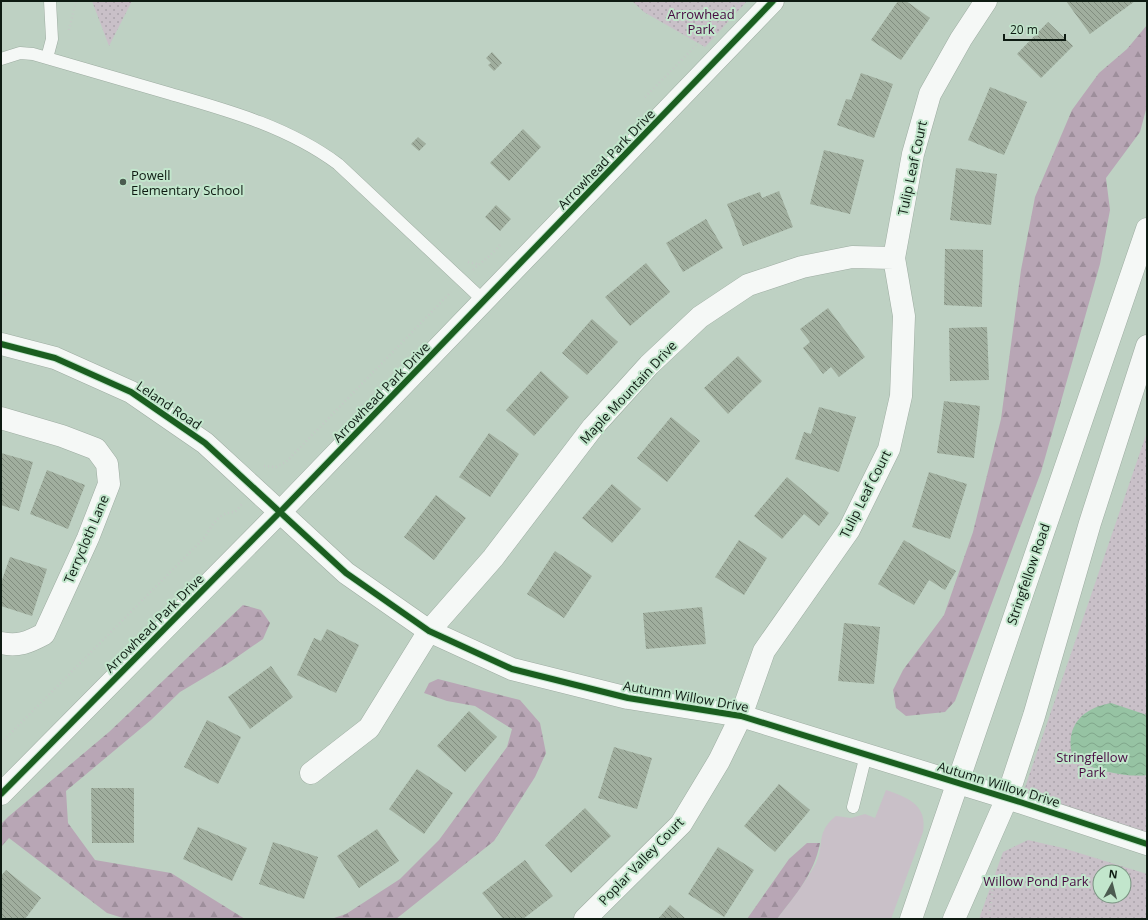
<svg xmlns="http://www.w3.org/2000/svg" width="1148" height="920" viewBox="0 0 1148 920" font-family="'Open Sans',sans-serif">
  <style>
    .grass { fill: #c9c0c8 }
    .forest { fill: url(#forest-firs) }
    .park { fill: url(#park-dots); fill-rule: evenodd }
    .water { fill: url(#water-waves) }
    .building { fill: url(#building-back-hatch) }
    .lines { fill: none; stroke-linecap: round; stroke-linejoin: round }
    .lane-casing { stroke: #9daca1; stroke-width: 13 }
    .street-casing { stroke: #9daca1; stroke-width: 23 }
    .secondary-casing { stroke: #9daca1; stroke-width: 23 }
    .path { stroke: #c4cac6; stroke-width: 2.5; stroke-dasharray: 1 3; stroke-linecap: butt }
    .lane { stroke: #f5f8f6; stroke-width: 12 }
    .street { stroke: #f5f8f6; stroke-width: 22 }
    .secondary { stroke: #f5f8f6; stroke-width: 22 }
    .cycleway-casing { stroke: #c2e6cc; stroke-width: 8 }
    .cycleway { stroke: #1b5e20; stroke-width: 6 }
    .poi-dot { fill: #4c5b50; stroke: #c2e6cc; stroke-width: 1.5 }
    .labels { text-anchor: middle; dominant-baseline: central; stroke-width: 4; stroke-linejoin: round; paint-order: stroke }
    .park-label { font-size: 13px; fill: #470a41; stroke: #c2e6cc }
    .street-label { font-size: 13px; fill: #0e1b12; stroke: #c2e6cc }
    .poi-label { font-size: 13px; fill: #0e1b12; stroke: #c2e6cc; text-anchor: start }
  </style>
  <defs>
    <pattern id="forest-firs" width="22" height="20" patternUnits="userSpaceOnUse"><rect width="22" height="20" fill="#b8a6b5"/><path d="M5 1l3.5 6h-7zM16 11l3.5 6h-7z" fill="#9d8e9b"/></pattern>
    <pattern id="park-dots" width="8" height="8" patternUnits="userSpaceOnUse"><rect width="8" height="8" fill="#c9c0c8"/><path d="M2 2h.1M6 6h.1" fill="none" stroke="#aba4ab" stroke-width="1.8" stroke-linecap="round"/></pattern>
    <pattern id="water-waves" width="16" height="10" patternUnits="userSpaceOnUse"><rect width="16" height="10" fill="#96c3a3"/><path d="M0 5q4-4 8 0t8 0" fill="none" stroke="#80a78b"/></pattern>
    <pattern id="building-back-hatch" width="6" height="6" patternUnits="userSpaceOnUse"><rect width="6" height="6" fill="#a0ae9e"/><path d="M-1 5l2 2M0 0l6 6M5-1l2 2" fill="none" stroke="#818d7f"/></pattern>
  </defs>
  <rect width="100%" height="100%" fill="#bed1c3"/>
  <!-- grass -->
  <path class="grass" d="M886 790C907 797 928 805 923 832L891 919H777C791 901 805 883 816 863 825 844 815 833 836 816L851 818 865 814 875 818Z"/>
  <!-- forest -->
  <path class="forest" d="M1147 25V106L1140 132 1106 178 1110 210 1100 264 1041 472 955 701 945 712 906 716 896 708 893 690 903 670 944 615 973 532 1001 419 1021 270 1035 197 1072 110 1099 73 1127 49Z
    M243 605 261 610 270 623 263 639 227 664 180 692 151 720 66 791 68 823 95 860 171 873 245 919H126L107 913 9 838 1 847V824L8 817 109 732Z
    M438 679 520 700 540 723 546 753 535 777 494 841 396 919H331L346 914 400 879 439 840 507 747 512 729 475 706 447 701 424 693 429 683Z
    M807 843H820C814 874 796 894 777 919H747L789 859Z"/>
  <!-- park -->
  <path class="park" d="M92 1H132L109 46Z
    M632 1H747L705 47 644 12Z
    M1147 432V844L1020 802Z
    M1028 840 1063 848 1147 874V919H979L1003 852ZM1100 872H1124V896H1100Z"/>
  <!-- water -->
  <path class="water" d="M1111 703 1147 715V775C1128 778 1085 770 1072 755 1065 724 1084 708 1111 703Z"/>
  <!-- building -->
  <path class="building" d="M898 1H906L930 18 901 60 871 40Z
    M1066 1H1135L1090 34Z
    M1048 22 1073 46 1041 78 1017 54Z
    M492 52 502 63 494 71 488 65 491 63 486 58Z
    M861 73 893 84 874 138 837 125 846 99 851 100Z
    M990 87 1027 102 1004 155 968 140Z
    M523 129 541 147 509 181 490 163Z
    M418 137 426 144 419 151 411 144Z
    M824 150 864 160 850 214 810 204Z
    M956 168 997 174 991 225 950 220Z
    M779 191 793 227 743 246 727 204 760 192 762 198Z
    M496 205 511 219 500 231 485 217Z
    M706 219 723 248 683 272 666 243Z
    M945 249 983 250 982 307 944 305Z
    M646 263 670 292 630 326 605 297Z
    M828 308 865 357 839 377 831 367 823 374 803 348 810 342 800 329Z
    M592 319 618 342 587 375 562 353Z
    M987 327 989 380 950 381 949 328Z
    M738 356 762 381 728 414 704 388Z
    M541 371 569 397 534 436 506 410Z
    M944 401 980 406 974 458 937 453Z
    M819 407 856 417 839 472 795 459 804 432 811 434Z
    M671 417 700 441 667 482 637 458Z
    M489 433 519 454 490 497 459 477Z
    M1 453 33 462 19 511 1 505Z
    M47 470 85 485 68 529 30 514Z
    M929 472 967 484 950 539 912 527Z
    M787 477 829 513 819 526 804 514 782 539 754 516Z
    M612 484 641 509 612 543 582 518Z
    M436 495 466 518 434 560 404 537Z
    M739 540 767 558 744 595 715 577Z
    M904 540 956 571 945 590 929 580 914 605 878 584Z
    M555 551 592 576 564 618 527 594Z
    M10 557 47 569 32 616 1 606V583Z
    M702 607 706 644 646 649 643 613Z
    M844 623 880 627 874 684 838 681Z
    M327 629 359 645 336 693 297 675 314 638 321 641Z
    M271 666 293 697 250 729 228 697Z
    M469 711 497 737 465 772 437 746Z
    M207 720 241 737 218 784 184 767Z
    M614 747 652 758 637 809 598 798Z
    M417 769 453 793 424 834 389 809Z
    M779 784 810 810 775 852 744 826Z
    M91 788H134V843H92Z
    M585 808 611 836 571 873 545 845Z
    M198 827 247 848 232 881 183 859Z
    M377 829 399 861 359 888 337 856Z
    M273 842 318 857 304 899 259 884Z
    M718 847 754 870 724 917 688 894Z
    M525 860 553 896 523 919H503L482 893Z
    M6 870 41 898 25 919H3L1 917V876Z
    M670 905 686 919H658Z"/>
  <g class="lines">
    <defs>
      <path id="lane" d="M47 58 52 39 50 1
        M1 59 20 53 33 54C79 67 125 81 171 94 230 111 288 127 338 164L484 301
        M853 807 866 755"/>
      <path id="street" d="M1 418 62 436 96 449 107 464 109 484 88 538 44 634C29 642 18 647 1 643
        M311 773 369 728 429 631 493 558 593 427 649 365 700 317 748 285 802 267 852 257 894 258
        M1 794 281 511 773 1
        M1007 798 1147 844
        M585 919 681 824 719 761 741 716 764 651 849 530 889 449 901 396 904 316 894 258 913 154 930 94 961 39 986 1"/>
      <path id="secondary" d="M1 344 55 358 131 392 205 443 346 573 429 631 512 669 628 698 741 716 1007 798
        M911 919 1147 229
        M954 919 1007 798 1034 716 1090 523 1147 346"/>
    </defs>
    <!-- lane casing -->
    <use href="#lane" class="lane-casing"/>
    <!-- street casing -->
    <use href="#street" class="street-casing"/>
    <!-- secondary casing -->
    <use href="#secondary" class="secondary-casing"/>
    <!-- path -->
    <path class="path" d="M69 30 76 1
      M645 97 740 1
      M468 262 477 264
      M473 270C482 261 491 256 500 245
      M1 296 9 293
      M264 466 276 467 286 462 451 292
      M1 743 205 537C212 525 219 512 235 512L242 504
      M989 919 993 886"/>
    <!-- lane -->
    <use href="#lane" class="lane"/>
    <!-- street -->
    <use href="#street" class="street"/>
    <!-- secondary -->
    <use href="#secondary" class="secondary"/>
    <defs>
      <path id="cycleway" d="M1 344 55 358 131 392 205 443 346 573 429 631 512 669 628 698 741 716 1020 802 1147 844
        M1 794 281 511 773 1"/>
    </defs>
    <!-- cycleway casing -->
    <use href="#cycleway" class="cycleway-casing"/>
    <!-- cycleway -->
    <use href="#cycleway" class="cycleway"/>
  </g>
  <!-- markers -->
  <circle class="poi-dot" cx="123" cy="182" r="4"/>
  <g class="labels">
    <!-- park labels -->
    <g class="park-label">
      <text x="701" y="14">Arrowhead<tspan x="701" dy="15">Park</tspan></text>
      <text x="1092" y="757">Stringfellow<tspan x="1092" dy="15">Park</tspan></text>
      <text x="1036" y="881">Willow Pond Park</text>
    </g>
    <!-- street labels -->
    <g class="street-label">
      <text transform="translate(606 159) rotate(-46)">Arrowhead Park Drive</text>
      <text transform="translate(912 168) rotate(-78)">Tulip Leaf Court</text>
      <text transform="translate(381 392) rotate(-46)">Arrowhead Park Drive</text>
      <text transform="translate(628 392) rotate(-47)">Maple Mountain Drive</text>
      <text transform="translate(169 405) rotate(34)">Leland Road</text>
      <text transform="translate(865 494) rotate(-63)">Tulip Leaf Court</text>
      <text transform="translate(86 539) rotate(-67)">Terrycloth Lane</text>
      <text transform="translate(1028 574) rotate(-71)">Stringfellow Road</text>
      <text transform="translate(154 623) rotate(-45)">Arrowhead Park Drive</text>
      <text transform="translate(686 696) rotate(10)">Autumn Willow Drive</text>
      <text transform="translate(999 784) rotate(17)">Autumn Willow Drive</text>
      <text transform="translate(641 861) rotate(-46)">Poplar Valley Court</text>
    </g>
    <!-- poi labels -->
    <g class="poi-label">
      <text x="131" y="175">Powell<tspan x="131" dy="15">Elementary School</tspan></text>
    </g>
  </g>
  <!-- border -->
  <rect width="1148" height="920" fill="none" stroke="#0e1b12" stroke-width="4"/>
  <!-- north arrow -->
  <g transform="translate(1112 884) rotate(7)"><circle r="19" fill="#c2e6cc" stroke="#7a9582"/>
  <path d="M0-3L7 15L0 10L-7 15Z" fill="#4c5b50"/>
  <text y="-6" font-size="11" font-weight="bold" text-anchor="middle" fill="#0e1b12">N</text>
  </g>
  <!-- scale -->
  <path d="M1004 34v6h61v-6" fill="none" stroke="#0e1b12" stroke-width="2"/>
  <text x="1010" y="34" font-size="12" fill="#0e1b12" stroke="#c2e6cc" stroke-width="3" paint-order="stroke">20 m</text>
</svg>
